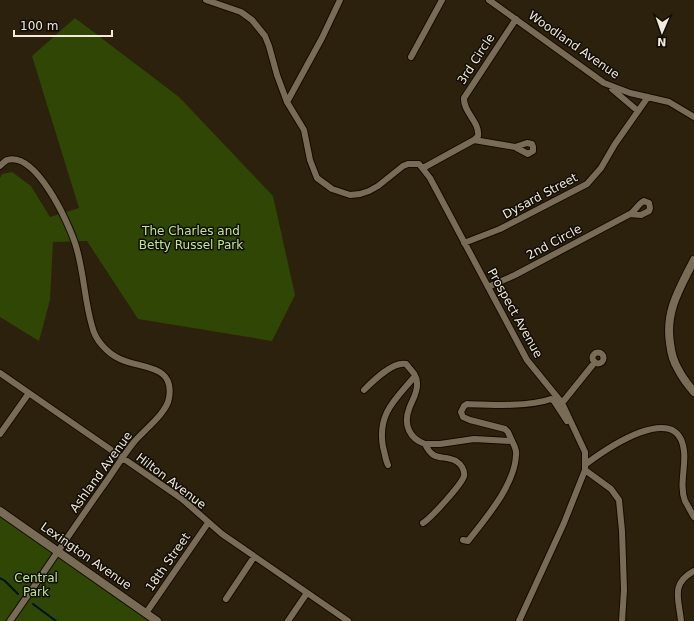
<svg xmlns="http://www.w3.org/2000/svg" width="694" height="621" viewBox="0 0 694 621" font-family="'DejaVu Sans',sans-serif">
  <style>
    .green { fill: #2f4604 }
    .lines { fill: none; stroke-linecap: round; stroke-linejoin: round }
    .stream { stroke: #00131c; stroke-width: 2 }
    .street-casing { stroke: #140a00; stroke-width: 8 }
    .secondary-casing { stroke: #140a00; stroke-width: 10 }
    .street { stroke: #796c56; stroke-width: 6 }
    .secondary { stroke: #796c56; stroke-width: 8 }
    .labels { text-anchor: middle; dominant-baseline: central; stroke-width: 3; stroke-linejoin: round; paint-order: stroke }
    .street-label { font-size: 12px; fill: #f1eadd; stroke: #110c04 }
    .park-label { font-size: 12px; fill: #c0e98d; stroke: #110c04 }
  </style>
  <rect width="100%" height="100%" fill="#2c210d"/>
  <!-- green -->
  <path class="green" d="M75 18 179 97 273 196 295 295 272 341 138 319 87 241 53 242 50 300 39 341 0 317V178L2 174 12 172 31 186 50 217 79 208 32 56Z
    M0 517 150 621H0Z"/>
  <g class="lines">
    <!-- stream -->
    <path class="stream" d="M0 578 5 581 18 594
      M33 604 56 621"/>
    <defs>
      <path id="street" d="M206 0 241 12 252 20 265 36 269 46 277 75 287 102 304 130 310 160 317 178 332 189 350 195 360 194 369 191 378 186 403 166 408 164H419L430 178 527 360 562 403 585 452V470L564 523 519 621
        M489 0 604 83 630 93 669 102 694 117
        M411 57 442 0
        M612 89 638 111
        M287 102 322 38 340 0
        M474 140 515 147
        M527 143 532 144 533 147V151L528 154 515 147Z
        M0 166C2 164 5 161 7 160 36 151 68 222 75 243 84 270 84 299 92 326 95 340 107 353 120 359 141 369 175 364 169 398 167 413 144 430 134 442 122 457 112 474 101 489 70 533 41 577 10 621
        M423 168 474 140 478 136C480 122 463 112 464 98L516 19
        M644 201 649 203 650 208 649 211 641 215 630 214C635 211 639 203 644 201Z
        M464 243 500 229 587 184 601 168 615 144 648 97
        M488 287 515 275 630 214
        M592.5 358a5.5 5.5 0 1 1 11 0a5.5 5.5 0 1 1-11 0Z
        M0 373 182 499 222 534 348 621
        M364 390C373 381 393 361 406 364 411 370 417 375 417 383 418 393 412 400 409 409 403 425 410 439 425 444 434 463 443 454 456 461 461 464 465 470 464 476 462 484 431 518 423 523
        M562 403 595 362
        M0 434 29 393
        M512 441 508 432 505 429 470 420 463 417 461 412 464 406 467 404C491 405 529 407 551 399L554 401 567 421
        M425 444H440L474 439 512 441C514 445 517 450 516 455 515 485 485 519 468 541L463 540
        M586 464C606 449 678 399 684 451 686 467 679 485 685 501 688 506 691 512 694 517
        M388 465C385 459 385 453 383 447 377 413 396 399 415 376
        M585 470 611 489 619 500 622 531 624 590 622 621
        M226 599 254 557
        M146 613 208 523
        M288 621 307 593
        M681 621C679 599 670 584 694 571"/>
      <path id="secondary" d="M694 260C680 288 665 311 670 343 671 352 673 361 678 369 682 377 688 385 694 392
        M0 511 157 621"/>
    </defs>
    <!-- street casing -->
    <use href="#street" class="street-casing"/>
    <!-- secondary casing -->
    <use href="#secondary" class="secondary-casing"/>
    <!-- street -->
    <use href="#street" class="street"/>
    <!-- secondary -->
    <use href="#secondary" class="secondary"/>
  </g>
  <g class="labels">
    <!-- street labels -->
    <g class="street-label">
      <text transform="translate(574 45) rotate(35)">Woodland Avenue</text>
      <text transform="translate(476 59) rotate(-57)">3rd Circle</text>
      <text transform="translate(540 196) rotate(-28)">Dysard Street</text>
      <text transform="translate(554 242) rotate(-28)">2nd Circle</text>
      <text transform="translate(515 313) rotate(61)">Prospect Avenue</text>
      <text transform="translate(101 472) rotate(-54)">Ashland Avenue</text>
      <text transform="translate(171 481) rotate(37)">Hilton Avenue</text>
      <text transform="translate(86 556) rotate(35)">Lexington Avenue</text>
      <text transform="translate(168 562) rotate(-55)">18th Street</text>
    </g>
    <!-- park labels -->
    <g class="park-label">
      <text x="191" y="231">The Charles and<tspan x="191" dy="14">Betty Russel Park</tspan></text>
      <text x="36" y="578">Central<tspan x="36" dy="14">Park</tspan></text>
    </g>
  </g>
  <!-- north arrow -->
  <g transform="translate(662 32) rotate(182)" stroke="#110c04" stroke-width="3" paint-order="stroke">
  <path d="M0-3L7 15L0 10L-7 15Z" fill="#f1eadd"/>
  <text y="-6" font-size="11" font-weight="bold" text-anchor="middle" fill="#f1eadd">N</text>
  </g>
  <!-- scale -->
  <path d="M14 30v6h98v-6" fill="none" stroke="#f1eadd" stroke-width="2"/>
  <text x="20" y="30" font-size="12" fill="#f1eadd" stroke="#110c04" stroke-width="3" paint-order="stroke">100 m</text>
</svg>
